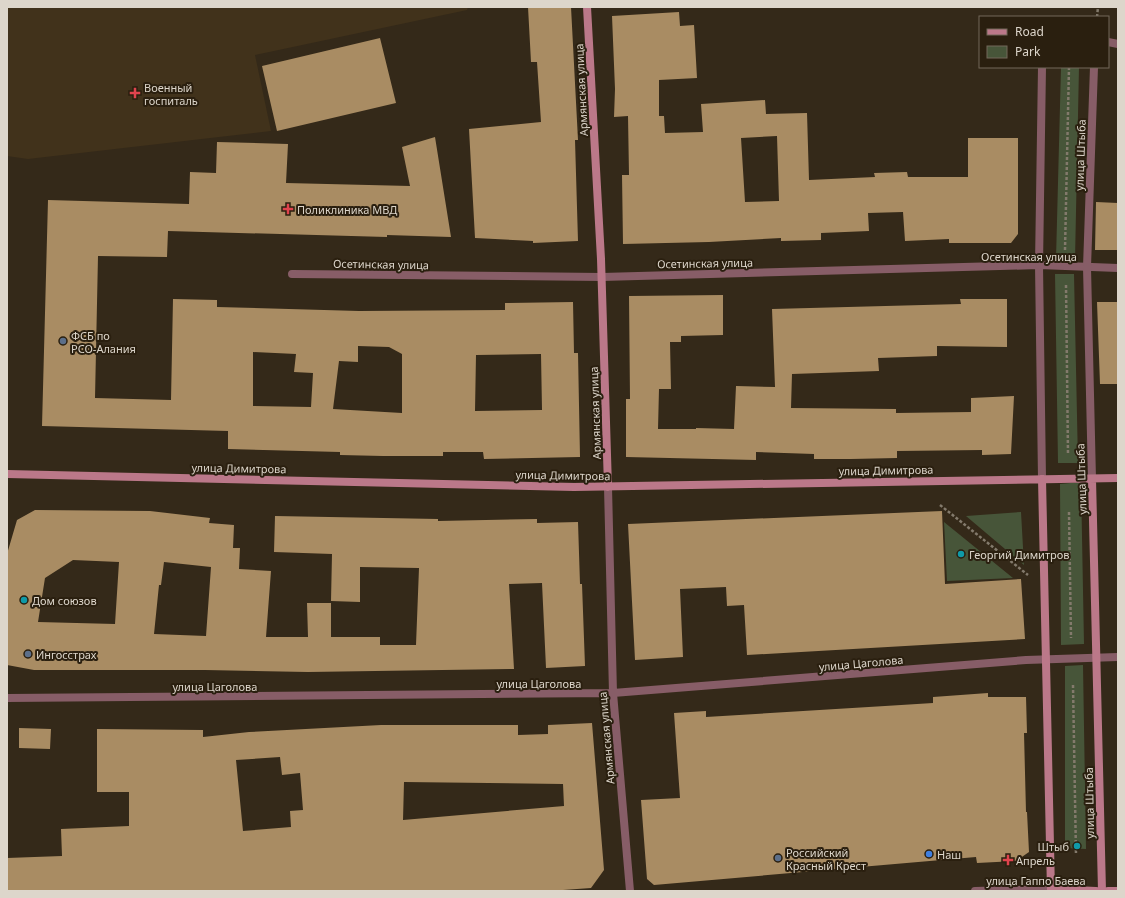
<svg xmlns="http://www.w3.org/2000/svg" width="1125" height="898" viewBox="0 0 1125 898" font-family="'Noto Sans',sans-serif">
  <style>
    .built { fill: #41321b }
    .green { fill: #475539 }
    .building { fill: #a98c63; fill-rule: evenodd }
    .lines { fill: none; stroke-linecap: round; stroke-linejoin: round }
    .path { stroke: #837a6c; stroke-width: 2.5; stroke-dasharray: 3 2; stroke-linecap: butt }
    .minor { stroke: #875d67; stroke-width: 8 }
    .tertiary { stroke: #875d67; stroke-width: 8 }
    .secondary { stroke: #bb7889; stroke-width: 8 }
    .health-dot { fill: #e0444e; stroke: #2a1f0f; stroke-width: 1.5 }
    .service-dot { fill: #5c6f8a; stroke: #2a1f0f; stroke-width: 1.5 }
    .culture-dot { fill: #0f9aa8; stroke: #2a1f0f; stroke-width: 1.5 }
    .shop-dot { fill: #3f7fe0; stroke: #2a1f0f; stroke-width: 1.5 }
    .labels { text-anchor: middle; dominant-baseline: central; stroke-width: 4; stroke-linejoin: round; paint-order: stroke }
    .poi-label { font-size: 11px; fill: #ddd6cb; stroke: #2a1f0f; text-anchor: start }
    .street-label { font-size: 11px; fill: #ddd6cb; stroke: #2a1f0f }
  </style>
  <rect width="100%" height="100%" fill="#342919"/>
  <!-- built -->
  <path class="built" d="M7 7H468L467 10 255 55 271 131 28 159 7 156Z"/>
  <!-- green -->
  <path class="green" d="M1061 67H1079L1075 260 1056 259Z
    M1055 274H1074L1078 463H1058Z
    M1081 482 1084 644 1061 645 1060 484Z
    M1021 512 1024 565 966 516Z
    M944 522 1013 578 947 581Z
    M1083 665 1086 849 1065 848V666Z"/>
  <!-- building -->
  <path class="building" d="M528 7H571L578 140H575L578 241 533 243V241L475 238 469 129 541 122 537 62H531Z
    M679 12 680 26 694 25 697 78 659 80V116H664L665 133 703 132 701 104 765 100 766 114 807 113 809 180 875 177 874 173 907 172 908 177H968V138H1018V234L1011 243H949V239L905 241 903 212 868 213 869 231 821 233V240L781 241V238L709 242 623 244 622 175H629L628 116 614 117 615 89 612 16ZM777 136 779 201 745 202 741 138Z
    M380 38 396 103 277 131 262 66Z
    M435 137 451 237 387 235V237L168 231 167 257 98 256 95 398 171 400 173 299 217 300V307L359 311 505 310V303L573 302 574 353H578L580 457 484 459 483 452H443V456H383L340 455V452L228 449V431L42 426 48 200 189 204 190 172 216 173 217 142 288 144 286 183 410 186 402 147ZM358 346 389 347 402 354V413L333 409 339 361 358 362ZM253 352 296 354 294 372 313 373 311 407 253 406ZM541 354 542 410 475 411 476 355Z
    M1096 202 1118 203V250H1095Z
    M723 295V335L681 336V342H670L671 389H659L658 429H696V428L734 429 736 386 775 387 772 309 961 304 960 299H1007V347L937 346V356L878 358 879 371 792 374 791 408 896 409V413L971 412V398L1014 396 1011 454 982 455V450L897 451V458L851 459H814V454L756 452V460L626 457V399H630L629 296Z
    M1097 302H1118V384H1100Z
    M35 510 150 511 210 518 209 523 234 525 233 548H240L239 569 271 571 266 637H308L307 603H331V637H380V645H416L419 568 360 567V602L331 601 332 554 274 552 275 516 438 519V521L537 519V523L578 522 580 584H582L585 666 546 668 542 583 509 584 514 669 308 672 205 670H34L7 665V554L17 520ZM73 560 119 562 115 624 38 622 45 578ZM164 562 211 567 206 636 154 634 159 585H161Z
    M942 511 945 584 1021 579 1025 639 747 655 744 605 727 606 726 587 680 589 683 657 635 660 628 524Z
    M988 693V697H1026L1027 733H1024L1026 812H1027L1029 852 1016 861 977 863 976 857 654 885 647 879 641 800 680 798 674 713 706 711V717L885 706 933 703V697Z
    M592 723 604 870 591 888 549 891H7V858L62 856 61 829 129 826V792H97V729L203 730V737L249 732 381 725H518V735L548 734V725ZM280 757 282 775 300 773 303 810 290 811 291 827 243 831 236 760ZM404 782 563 784 564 806 403 820Z
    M19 728 51 729 50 749 19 748Z"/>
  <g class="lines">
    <!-- path -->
    <path class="path" d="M1097 17 1098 7
      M1065 250 1069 67
      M1066 285 1068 455
      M940 505 1028 575
      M1069 512 1071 638
      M1073 685 1076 855"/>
    <!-- minor -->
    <path class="minor" d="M1108 42 1118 44
      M1039 265 1042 479
      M292 274 602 277 1039 265 1118 268
      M608 487 613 693 630 891
      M7 698 613 693 1026 660 1118 657
      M975 891 1051 889"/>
    <!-- tertiary -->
    <path class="tertiary" d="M1039 265 1042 67
      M1092 479 1087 267 1094 67"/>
    <!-- secondary -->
    <path class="secondary" d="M587 7 601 259 608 487
      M7 474 574 487 1118 478
      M1042 479 1051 891
      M1092 479 1102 891
      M1051 889 1096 891
      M1108 891H1118"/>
  </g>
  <!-- markers -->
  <g class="health-dot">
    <path d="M133 87h4v4h4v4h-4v4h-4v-4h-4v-4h4z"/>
    <path d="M286 203h4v4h4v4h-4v4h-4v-4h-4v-4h4z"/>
    <path d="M1006 854h4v4h4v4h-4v4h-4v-4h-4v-4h4z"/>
  </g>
  <g class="service-dot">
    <circle cx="63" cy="341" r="4"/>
    <circle cx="28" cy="654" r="4"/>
    <circle cx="778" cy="858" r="4"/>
  </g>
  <g class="culture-dot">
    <circle cx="961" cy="554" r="4"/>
    <circle cx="24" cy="600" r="4"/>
    <circle cx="1077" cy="846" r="4"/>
  </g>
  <circle class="shop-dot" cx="929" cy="854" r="4"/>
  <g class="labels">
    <!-- poi labels -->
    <g class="poi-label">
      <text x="144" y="87">Военный<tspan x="144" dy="13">госпиталь</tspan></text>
      <text x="297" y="209">Поликлиника МВД</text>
      <text x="71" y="335">ФСБ по<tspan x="71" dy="13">РСО-Алания</tspan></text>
      <text x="969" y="554">Георгий Димитров</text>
      <text x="32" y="600">Дом союзов</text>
      <text x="36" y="654">Ингосстрах</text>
      <text x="1069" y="846" text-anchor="end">Штыб</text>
      <text x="786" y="852">Российский<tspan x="786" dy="13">Красный Крест</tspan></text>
      <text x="937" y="854">Наш</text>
      <text x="1016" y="860">Апрель</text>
    </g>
    <!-- street labels -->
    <g class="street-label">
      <text transform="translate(581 90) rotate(-93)">Армянская улица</text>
      <text transform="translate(1080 155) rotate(-88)">улица Штыба</text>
      <text x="1029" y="256">Осетинская улица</text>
      <text transform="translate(705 263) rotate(-1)">Осетинская улица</text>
      <text transform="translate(381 264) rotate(1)">Осетинская улица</text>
      <text transform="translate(595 413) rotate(-92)">Армянская улица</text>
      <text transform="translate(239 468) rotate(1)">улица Димитрова</text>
      <text transform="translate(886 470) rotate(-1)">улица Димитрова</text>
      <text transform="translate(563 475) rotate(1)">улица Димитрова</text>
      <text transform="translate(1081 479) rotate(-92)">улица Штыба</text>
      <text transform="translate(861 663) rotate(-5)">улица Цаголова</text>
      <text x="539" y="683">улица Цаголова</text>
      <text x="215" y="686">улица Цаголова</text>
      <text transform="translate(606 738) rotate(-95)">Армянская улица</text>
      <text transform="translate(1089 803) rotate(-91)">улица Штыба</text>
      <text x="1036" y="880">улица Гаппо Баева</text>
    </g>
  </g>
  <!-- border -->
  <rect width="1125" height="898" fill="none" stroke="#ddd6cb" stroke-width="16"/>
  <!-- legend -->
  <rect x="979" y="16" width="130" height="52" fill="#2a1f0f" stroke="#72685a"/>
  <rect x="987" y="29" width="20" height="6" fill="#bb7889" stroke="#72685a"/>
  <text x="1015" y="36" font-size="12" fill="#ddd6cb">Road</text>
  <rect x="987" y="46" width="20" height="12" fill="#475539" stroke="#72685a"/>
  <text x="1015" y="56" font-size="12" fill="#ddd6cb">Park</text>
</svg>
